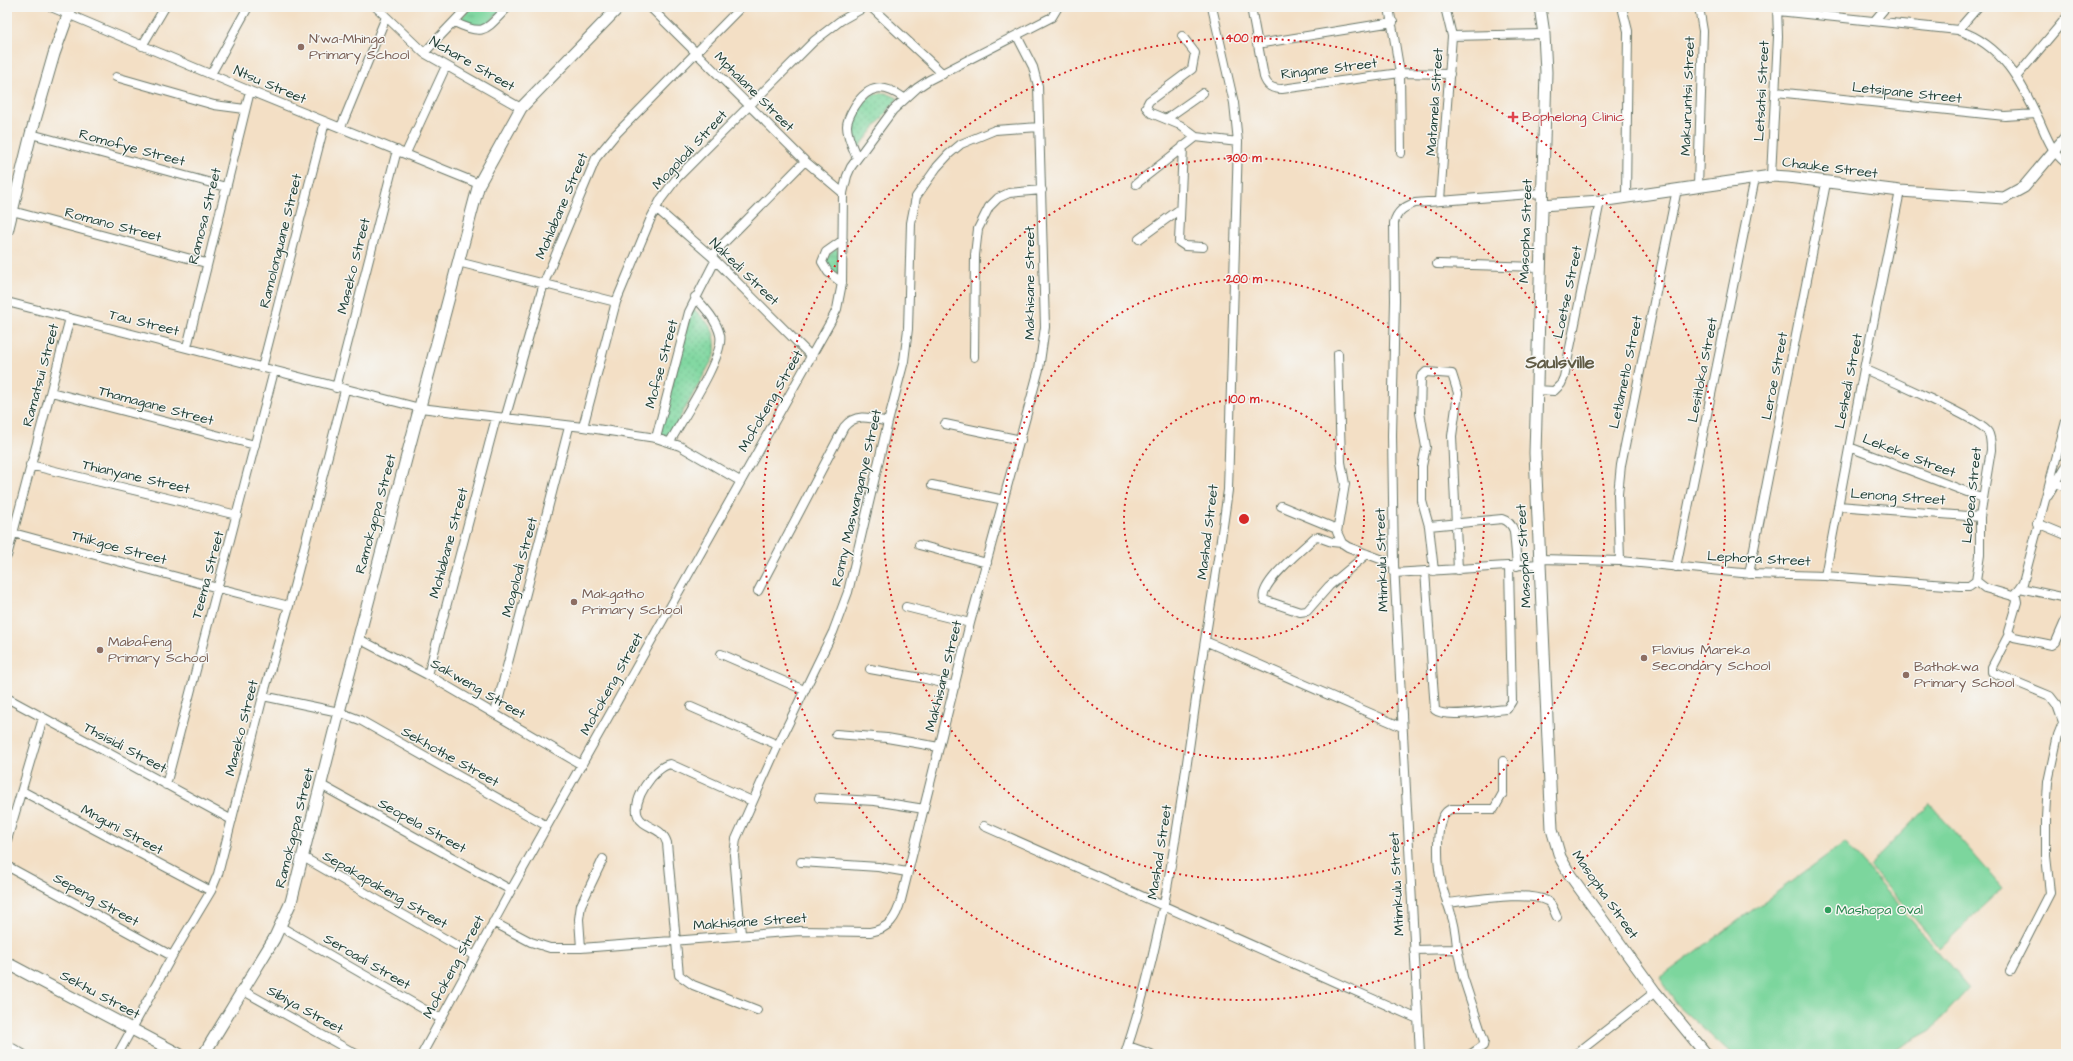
<svg xmlns="http://www.w3.org/2000/svg" width="2073" height="1061" viewBox="0 0 2073 1061" font-family="'Architects Daughter',sans-serif">
  <style>
    .grass { fill: url(#grass-dots); stroke: #4d8a68 }
    .park { fill: url(#park-tufts); stroke: #4d8a68 }
    .garden { fill: #7bd69d; stroke: #4d8a68 }
    .lines { fill: none; stroke-linecap: round; stroke-linejoin: round }
    .street-casing { stroke: #697667; stroke-width: 10 }
    .secondary-casing { stroke: #697667; stroke-width: 13 }
    .street { stroke: #fff; stroke-width: 8 }
    .secondary { stroke: #fff; stroke-width: 11 }
    .ring { fill: none; stroke: #d62828; stroke-width: 2; stroke-dasharray: 2 4 }
    .education-dot { fill: #8d6e63; stroke: #f6f6f2; stroke-width: 1.5 }
    .health-dot { fill: #e0444e; stroke: #f6f6f2; stroke-width: 1.5 }
    .leisure-dot { fill: #2e9e5b; stroke: #f6f6f2; stroke-width: 1.5 }
    .labels { text-anchor: middle; dominant-baseline: central; stroke-width: 3; stroke-linejoin: round; paint-order: stroke }
    .education-label { font-size: 14px; fill: #785e54; stroke: #f6f6f2; text-anchor: start }
    .street-label { font-size: 14px; fill: #1f3d34; stroke: #f6f6f2 }
    .health-label { font-size: 14px; fill: #be3a42; stroke: #f6f6f2; text-anchor: start }
    .leisure-label { font-size: 14px; fill: #27864d; stroke: #f6f6f2; text-anchor: start }
    .district-label { font-size: 18px; font-weight: bold; fill: #605b45; stroke: #f6f6f2 }
    .centre { fill: #d62828; stroke: #f6f6f2; stroke-width: 2 }
    .ring-label { font-size: 12px; text-anchor: middle; font-weight: bold; fill: #d62828; stroke: #f6f6f2; stroke-width: 3; stroke-linejoin: round; paint-order: stroke }
  </style>
  <defs>
    <pattern id="grass-dots" width="8" height="8" patternUnits="userSpaceOnUse"><rect width="8" height="8" fill="#7bd69d"/><path d="M2 2h.1M6 6h.1" fill="none" stroke="#64af81" stroke-width="1.8" stroke-linecap="round"/></pattern>
    <pattern id="park-tufts" width="24" height="20" patternUnits="userSpaceOnUse"><rect width="24" height="20" fill="#7bd69d"/><path d="M3 7l-1-3M5 7V3M7 7l1-3M15 17l-1-3M17 17v-4M19 17l1-3" fill="none" stroke="#64af81"/></pattern>
  </defs>
  <rect width="100%" height="100%" fill="#f6f6f2"/>
  <filter id="ink" filterUnits="userSpaceOnUse"><feTurbulence type="fractalNoise" baseFrequency=".025" numOctaves="2"/><feDisplacementMap in="SourceGraphic" scale="8" xChannelSelector="R" yChannelSelector="G"/><feConvolveMatrix kernelMatrix="1 2 1 2 8 2 1 2 1" color-interpolation-filters="sRGB"/></filter>
  <filter id="wash" filterUnits="userSpaceOnUse"><feTurbulence type="fractalNoise" baseFrequency=".012" numOctaves="4" result="noise"/><feDisplacementMap in="SourceGraphic" scale="16" xChannelSelector="R" yChannelSelector="G"/><feGaussianBlur stdDeviation="0.9" result="paint"/><feColorMatrix in="noise" values="0 0 0 0 0 0 0 0 0 0 0 0 0 0 0 0 0 1.4 0 .05"/><feComposite in="paint" operator="in"/></filter>
  <g filter="url(#wash)">
    <rect width="100%" height="100%" fill="#f3dfc5"/>
    <!-- grass -->
    <path class="grass" d="M886 93 898 98 858 149 850 133 851 121 860 105 873 94Z
      M692 307C710 325 717 329 715 355L673 430 666 438H662L660 432Z"/>
    <!-- park -->
    <path class="park" d="M472 7H505L483 28 473 29 458 21Z
      M836 248 838 251 839 273H833L826 263 827 257Z"/>
    <!-- garden -->
    <path class="garden" d="M1930 804 2003 888 1940 948 1869 866Z
      M1845 842 1969 988 1931 1030 1887 1054H1731L1677 1005 1660 978Z"/>
  </g>
  <g filter="url(#ink)">
    <g class="lines">
      <defs>
        <path id="street" d="M51 7 250 91 479 184
          M376 7 424 53 521 108
          M650 7 805 161 843 193
          M871 7 943 74
          M1251 7 1264 77C1267 86 1272 89 1282 89L1400 73 1450 74
          M1389 7 1400 73 1401 153
          M1622 7 1628 31 1626 196
          M1778 11 1958 30C2003 45 2021 82 2040 122 2047 138 2052 152 2066 163
          M1875 20 1886 7
          M454 22C485 37 485 30 508 7
          M1958 30 1978 7
          M1182 36 1195 53 1192 69 1149 101 1146 107 1151 113 1180 125 1196 137
          M1452 36 1544 34
          M1257 44 1393 22
          M142 46 165 7
          M424 53 468 7
          M211 74 248 7
          M2017 76 2066 18
          M116 77 214 105 245 109
          M1776 92 2005 116 2036 114
          M1166 119 1203 93
          M341 127 386 17
          M31 134 226 187
          M1183 146 1179 242 1185 246 1203 247
          M406 153 446 66
          M857 158C853 148 847 137 847 126 847 119 851 113 855 106 869 84 884 84 904 98
          M1771 176 1778 37 1777 7
          M1136 184 1196 137 1238 142
          M1698 186 1703 31 1699 7
          M1440 200 1452 36 1445 7
          M656 208 711 256 812 357
          M12 211 206 263
          M1139 239 1180 209
          M711 256 805 161
          M458 262 616 302
          M1437 264 1540 267
          M842 283 828 272 822 262 826 252 843 240
          M7 302 420 408 583 427 656 438 680 446 740 481
          M187 347 250 91
          M1338 354 1341 462 1345 484 1337 532 1342 543 1348 547 1394 564
          M974 357 975 255 978 229 989 207 998 198 1009 193 1042 190
          M262 368 325 122
          M1864 369C1883 377 1982 420 1988 432 1991 437 1991 444 1991 450L1980 517V555L1976 581
          M336 388 397 150
          M1536 390 1554 391 1561 384 1564 377 1600 201
          M51 392 255 445
          M505 419 544 283 596 158 615 135 741 7
          M945 424 1021 440
          M583 427 616 302 651 218 661 199 677 178 814 41 840 21 865 7
          M656 438 689 312 715 261
          M670 442C681 421 725 356 720 335 717 321 705 308 695 297
          M1849 447 1983 498
          M30 465 237 515
          M2056 483 2066 487
          M932 485 1004 500
          M2048 496 2066 466
          M1281 506 1337 529
          M1838 506 1980 517
          M2037 523 2066 535
          M1429 526 1434 571
          M13 533 218 588 289 606
          M1342 543 1332 542 1318 537 1314 538C1303 549 1258 584 1264 600L1300 612 1307 611 1329 586 1367 554
          M919 545 987 563
          M7 556 70 318
          M1540 559 1620 561 1752 574 1825 576 1960 586H1969L1976 581
          M1620 561 1618 494 1621 465 1677 189
          M1676 567 1755 178
          M1458 570 1452 436 1458 393 1452 374 1426 372 1421 377 1420 413 1426 447 1422 466V501L1429 526 1502 519C1509 521 1512 525 1514 531L1517 566
          M1425 571 1435 710C1446 719 1491 710 1507 709L1512 701 1509 567
          M1394 573 1540 564
          M1749 574 1826 183
          M1825 576 1864 369 1900 191
          M1976 581 1985 588 2016 597 2017 602 2008 632 2014 637 2052 645 2056 642 2066 619
          M2020 588 2066 598
          M758 591 844 427C856 412 871 418 888 422
          M2014 596 2023 583 2066 421
          M906 607 970 623
          M2009 634 1992 667V672L2050 696 2057 705 2063 722
          M359 639 428 675 582 765
          M1205 641 1402 727
          M721 654 804 690
          M870 669 921 678 955 686
          M428 675 496 418
          M263 696 339 712 360 720 547 826
          M7 698 232 820
          M691 707 778 745
          M495 713 569 427
          M836 734 887 738 939 747
          M166 785 274 371
          M321 785 511 890
          M22 791 211 891
          M819 798 875 801 924 809
          M752 801 670 764C654 767 631 801 638 816 644 829 662 826 667 843L679 975 693 985 757 1010
          M984 826 1418 1019
          M7 840 43 718
          M303 857 475 956
          M801 862 878 867 907 872
          M7 866 172 956
          M1447 903C1470 901 1528 890 1547 901 1553 904 1554 912 1557 917
          M493 922 531 942 550 948H581L800 931 870 932C889 929 896 918 901 900L970 623 1039 369 1045 327 1038 86 1033 67 1017 36
          M281 927 441 1019
          M741 934 734 855 736 839 778 745 833 632 848 592 888 422 904 361 908 329 911 223 916 197 937 167 949 154 961 144 995 130 1039 127
          M1457 947 1463 977 1484 1041 1483 1046 1471 1054
          M581 948 579 919 581 905 603 859
          M1414 950 1455 949 1457 947C1456 936 1455 924 1451 914 1448 903 1443 893 1441 881 1438 867 1433 814 1451 809H1494L1503 793V761
          M2010 971 2050 893 2046 856V818L2048 782 2058 735 2066 715
          M242 990 356 1054
          M7 1045 23 1054
          M1128 1046 1151 1054
          M118 1054 172 956 211 891 218 874 263 696 289 606 345 390
          M422 1054 511 890 831 321 837 309 842 283 843 193 847 176 851 167 893 110 917 88 929 80 1052 17 1058 7
          M1125 1054C1164 939 1179 819 1196 699 1206 629 1219 560 1228 490L1238 142 1234 103 1212 7
          M1420 1054 1394 564 1392 435 1395 300 1394 223C1397 211 1404 207 1415 203L1542 193
          M1576 1054 1655 992"/>
        <path id="secondary" d="M1540 7 1544 34 1546 72 1535 453 1552 829 1560 857 1570 875 1655 992 1706 1054
          M1542 205 1600 201 1771 176 1788 177 1900 191 2004 198 2024 187 2066 137
          M7 232 31 134 54 54 71 7
          M7 963 179 1054
          M204 1054 274 939 291 902 339 712 479 184 521 108 619 7"/>
      </defs>
      <!-- street casing -->
      <use href="#street" class="street-casing"/>
      <!-- secondary casing -->
      <use href="#secondary" class="secondary-casing"/>
      <!-- street -->
      <use href="#street" class="street"/>
      <!-- secondary -->
      <use href="#secondary" class="secondary"/>
    </g>
  </g>
  <!-- distance rings -->
  <g class="ring">
    <circle cx="1244" cy="519" r="120"/>
    <circle cx="1244" cy="519" r="240"/>
    <circle cx="1244" cy="519" r="361"/>
    <circle cx="1244" cy="519" r="481"/>
  </g>
  <!-- markers -->
  <g class="education-dot">
    <circle cx="301" cy="47" r="4"/>
    <circle cx="574" cy="602" r="4"/>
    <circle cx="100" cy="650" r="4"/>
    <circle cx="1644" cy="658" r="4"/>
    <circle cx="1906" cy="675" r="4"/>
  </g>
  <path class="health-dot" d="M1511 111h4v4h4v4h-4v4h-4v-4h-4v-4h4z"/>
  <circle class="leisure-dot" cx="1828" cy="910" r="4"/>
  <g class="labels">
    <!-- education labels -->
    <g class="education-label">
      <text x="309" y="39">N'wa-Mhinga<tspan x="309" dy="16">Primary School</tspan></text>
      <text x="582" y="594">Makgatho<tspan x="582" dy="16">Primary School</tspan></text>
      <text x="108" y="642">Mabafeng<tspan x="108" dy="16">Primary School</tspan></text>
      <text x="1652" y="650">Flavius Mareka<tspan x="1652" dy="16">Secondary School</tspan></text>
      <text x="1914" y="667">Bathokwa<tspan x="1914" dy="16">Primary School</tspan></text>
    </g>
    <!-- street labels -->
    <g class="street-label">
      <text transform="translate(472 64) rotate(30)">Nchare Street</text>
      <text transform="translate(1329 69) rotate(-7)">Ringane Street</text>
      <text transform="translate(270 85) rotate(23)">Ntsu Street</text>
      <text transform="translate(1762 91) rotate(-87)">Letsatsi Street</text>
      <text transform="translate(754 92) rotate(45)">Mphalane Street</text>
      <text transform="translate(1907 93) rotate(6)">Letsipane Street</text>
      <text transform="translate(1688 96) rotate(-88)">Makuruntsi Street</text>
      <text transform="translate(1435 102) rotate(-86)">Matamela Street</text>
      <text transform="translate(132 148) rotate(15)">Romofye Street</text>
      <text transform="translate(690 150) rotate(-47)">Mogolodi Street</text>
      <text transform="translate(1830 168) rotate(7)">Chauke Street</text>
      <text transform="translate(562 206) rotate(-67)">Mohlabane Street</text>
      <text transform="translate(205 216) rotate(-76)">Ramosa Street</text>
      <text transform="translate(113 225) rotate(15)">Romano Street</text>
      <text transform="translate(1526 231) rotate(-88)">Masopha Street</text>
      <text transform="translate(281 241) rotate(-76)">Ramolonguane Street</text>
      <text transform="translate(354 266) rotate(-76)">Maseko Street</text>
      <text transform="translate(744 272) rotate(44)">Nakedi Street</text>
      <text transform="translate(1030 283) rotate(-90)">Makhisane Street</text>
      <text transform="translate(1568 292) rotate(-78)">Loetse Street</text>
      <text transform="translate(144 323) rotate(14)">Tau Street</text>
      <text transform="translate(662 364) rotate(-75)">Mofse Street</text>
      <text transform="translate(1703 370) rotate(-79)">Lesitloka Street</text>
      <text transform="translate(1626 372) rotate(-78)">Letlametlo Street</text>
      <text transform="translate(41 375) rotate(-75)">Ramatsui Street</text>
      <text transform="translate(1775 376) rotate(-79)">Leroe Street</text>
      <text transform="translate(1849 381) rotate(-79)">Leshedi Street</text>
      <text transform="translate(771 401) rotate(-60)">Mofokeng Street</text>
      <text transform="translate(156 406) rotate(15)">Thamagane Street</text>
      <text transform="translate(1909 456) rotate(21)">Lekeke Street</text>
      <text transform="translate(136 477) rotate(13)">Thianyane Street</text>
      <text transform="translate(1972 495) rotate(-84)">Leboea Street</text>
      <text transform="translate(1898 497) rotate(4)">Lenong Street</text>
      <text transform="translate(857 498) rotate(-77)">Ronny Maswanganye Street</text>
      <text transform="translate(376 514) rotate(-75)">Ramokgopa Street</text>
      <text transform="translate(1208 532) rotate(-83)">Mashad Street</text>
      <text transform="translate(449 543) rotate(-75)">Mohlabane Street</text>
      <text transform="translate(119 548) rotate(15)">Thikgoe Street</text>
      <text transform="translate(1524 556) rotate(-93)">Masopha Street</text>
      <text transform="translate(1759 559) rotate(3)">Lephora Street</text>
      <text transform="translate(1382 560) rotate(-92)">Mtimkulu Street</text>
      <text transform="translate(520 567) rotate(-75)">Mogolodi Street</text>
      <text transform="translate(208 575) rotate(-75)">Teema Street</text>
      <text transform="translate(944 676) rotate(-76)">Makhisane Street</text>
      <text transform="translate(612 684) rotate(-61)">Mofokeng Street</text>
      <text transform="translate(478 689) rotate(30)">Sakweng Street</text>
      <text transform="translate(242 728) rotate(-76)">Maseko Street</text>
      <text transform="translate(125 748) rotate(28)">Thsisidi Street</text>
      <text transform="translate(450 757) rotate(29)">Sekhothe Street</text>
      <text transform="translate(422 826) rotate(29)">Seopela Street</text>
      <text transform="translate(295 828) rotate(-76)">Ramokgopa Street</text>
      <text transform="translate(122 830) rotate(28)">Mnguni Street</text>
      <text transform="translate(1160 852) rotate(-81)">Mashad Street</text>
      <text transform="translate(1397 884) rotate(-93)">Mtimkulu Street</text>
      <text transform="translate(385 890) rotate(30)">Sepakapakeng Street</text>
      <text transform="translate(1605 895) rotate(55)">Masopha Street</text>
      <text transform="translate(96 900) rotate(29)">Sepeng Street</text>
      <text transform="translate(750 922) rotate(-4)">Makhisane Street</text>
      <text transform="translate(367 962) rotate(30)">Seroadi Street</text>
      <text transform="translate(454 967) rotate(-62)">Mofokeng Street</text>
      <text transform="translate(100 995) rotate(28)">Sekhu Street</text>
      <text transform="translate(305 1010) rotate(29)">Sibiya Street</text>
    </g>
    <!-- health labels -->
    <g class="health-label">
      <text x="1522" y="117">Bophelong Clinic</text>
    </g>
    <!-- leisure labels -->
    <g class="leisure-label">
      <text x="1836" y="910">Mashopa Oval</text>
    </g>
    <!-- district labels -->
    <g class="district-label">
      <text x="1560" y="362">Saulsville</text>
    </g>
  </g>
  <circle cx="1244" cy="519" r="6" class="centre"/>
  <g class="ring-label">
    <text x="1244" y="42">400 m</text>
    <text x="1244" y="162">300 m</text>
    <text x="1244" y="283">200 m</text>
    <text x="1244" y="403">100 m</text>
  </g>
  <!-- margin -->
  <rect width="2073" height="1061" fill="none" stroke="#f6f6f2" stroke-width="24"/>
</svg>
